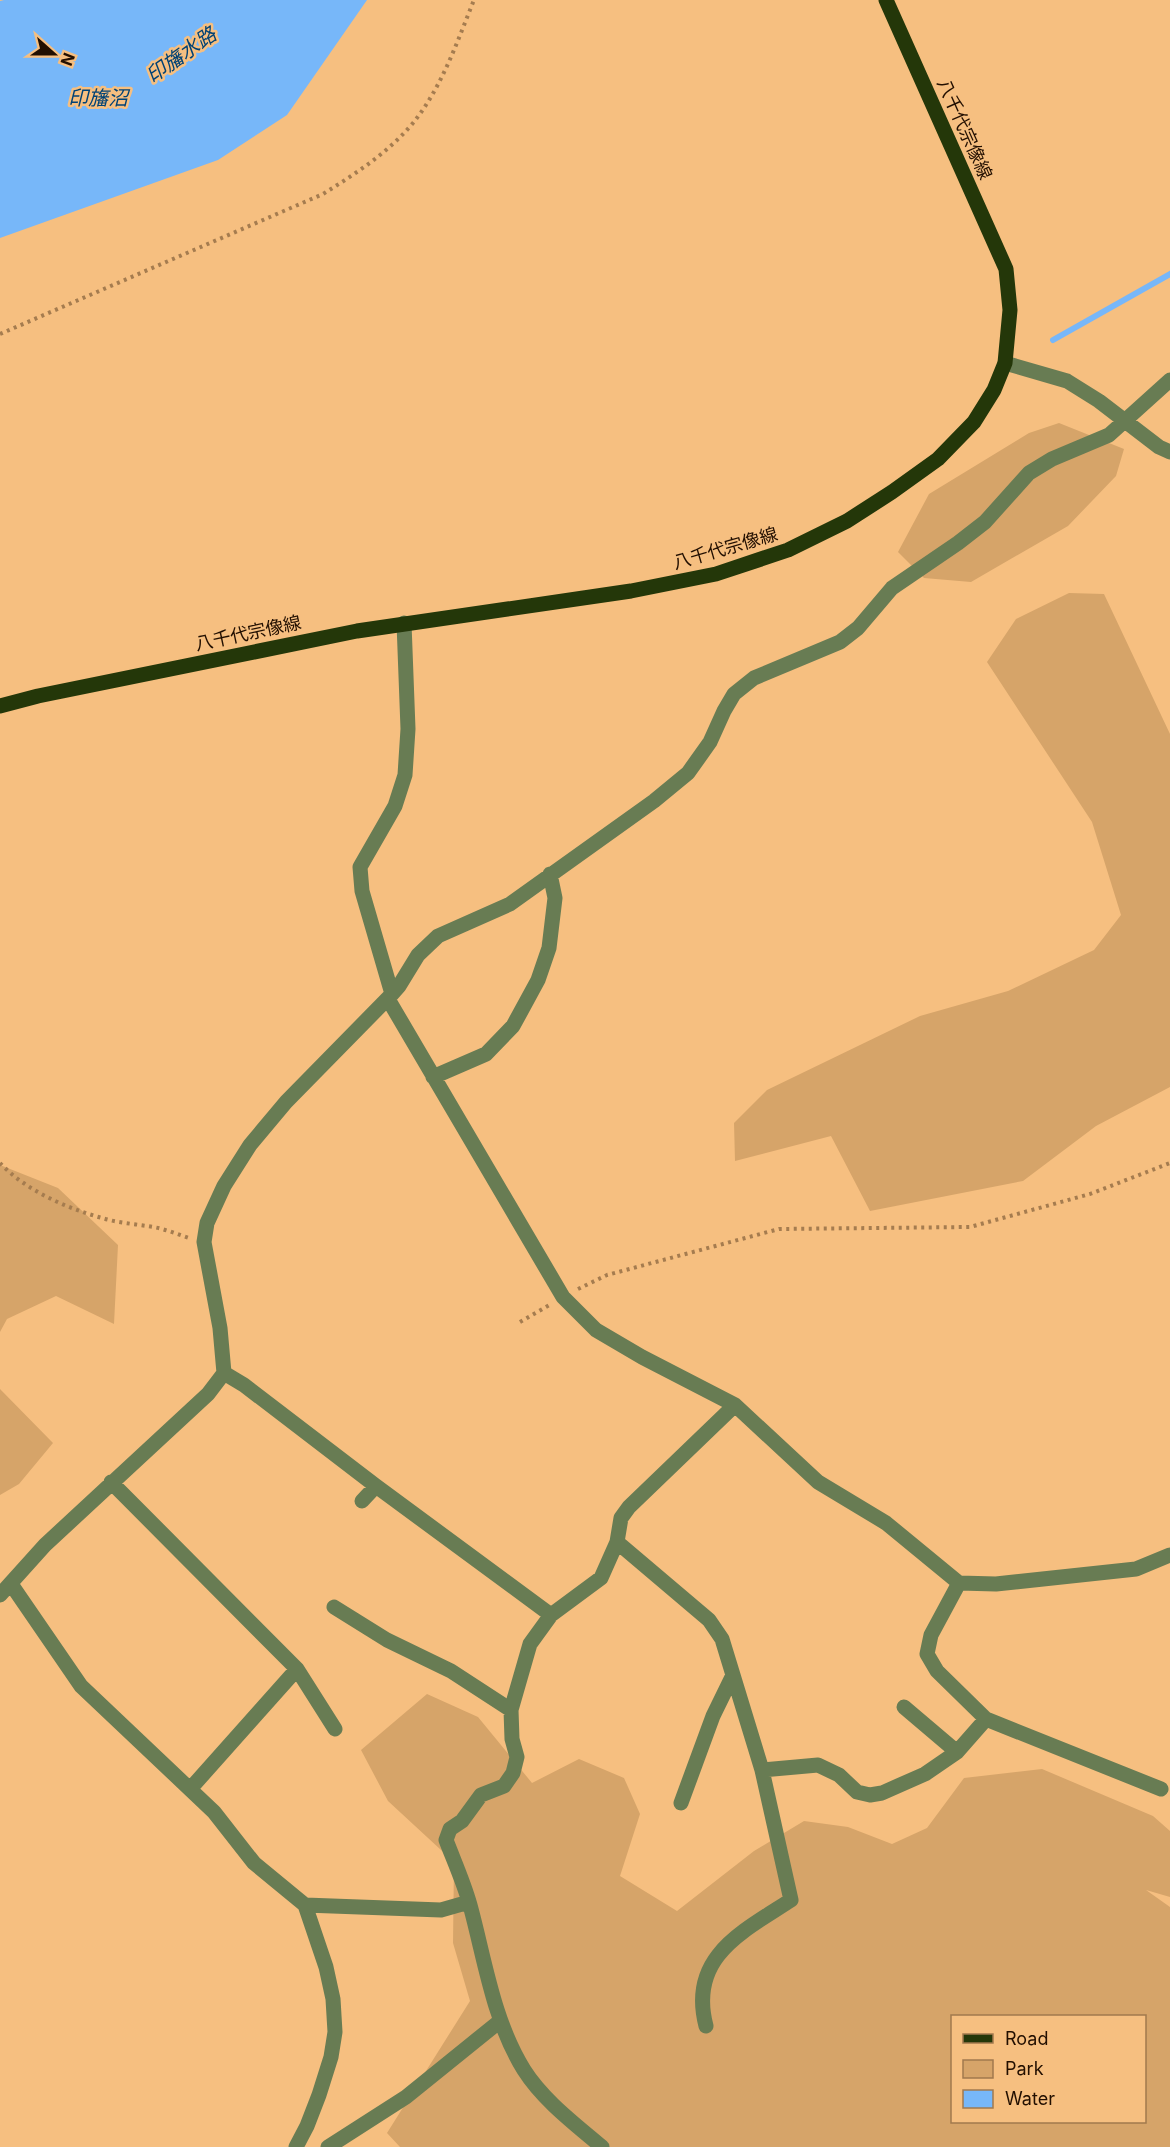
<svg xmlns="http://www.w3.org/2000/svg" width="1170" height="2147" viewBox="0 0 1170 2147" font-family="Inter,'Noto Sans JP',sans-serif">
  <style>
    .green { fill: #d6a469; fill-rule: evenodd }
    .water { fill: #77b7f9 }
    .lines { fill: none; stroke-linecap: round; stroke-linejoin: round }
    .stream { stroke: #77b7f9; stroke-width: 6 }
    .path { stroke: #a57c4f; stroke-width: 4; stroke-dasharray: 3 4.5; stroke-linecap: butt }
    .minor { stroke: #687c53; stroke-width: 15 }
    .major { stroke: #243709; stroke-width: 15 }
    .labels { text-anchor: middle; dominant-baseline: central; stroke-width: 5; stroke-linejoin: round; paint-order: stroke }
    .street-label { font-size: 18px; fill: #220f00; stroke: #f6bf80 }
    .water-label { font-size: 20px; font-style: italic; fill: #004275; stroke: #f6bf80 }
  </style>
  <rect width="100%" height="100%" fill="#f6bf80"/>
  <!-- green -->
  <path class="green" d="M1059 423 1124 449 1116 476 1068 526 971 582 924 578 898 552 929 494 1029 433Z
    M1069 593 1104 594 1170 734V1087L1096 1126 1023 1181 870 1211 831 1136 735 1161 734 1123 767 1090 920 1016 1008 991 1094 950 1121 915 1092 822 987 662 1016 619Z
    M0 1165 58 1188 118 1245 114 1324 56 1296 7 1319 0 1332Z
    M0 1389 53 1443 19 1484 0 1495Z
    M427 1694 478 1717 532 1783 579 1759 624 1778 640 1814 620 1876 677 1911 754 1851 804 1821 848 1827 892 1844 927 1828 964 1778 1042 1769 1153 1816 1170 1831V1897L1146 1890 1170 1907V2147H400L387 2133 470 2001 453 1943 454 1862 388 1801 361 1750ZM952 2016H1144V2122H952Z"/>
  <!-- water -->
  <path class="water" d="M4 0H367L287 115 218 160 0 238V1Z"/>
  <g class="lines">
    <!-- stream -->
    <path class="stream" d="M1053 340 1170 274"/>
    <!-- path -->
    <path class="path" d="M0 334 323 194C355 174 388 153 413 123 442 87 457 42 474 0
      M0 1163C25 1190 66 1208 102 1218 118 1223 136 1224 153 1227 165 1229 177 1234 189 1238
      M578 1289 607 1275 779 1229 970 1227 1090 1194 1170 1163
      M520 1322 551 1304"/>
    <!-- minor -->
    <path class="minor" d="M1005 363 1067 381 1099 401 1159 447 1170 452
      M392 994 362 891 360 867 395 806 405 775 408 729 404 623
      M388 999 563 1297 596 1330 642 1357 735 1405 818 1482 886 1523 959 1583 996 1584 1136 1569 1170 1555
      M433 1077 486 1054 513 1026 538 980 549 948 555 898 550 874
      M224 1373 244 1385 376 1486 551 1615
      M111 1482 297 1669 335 1729
      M362 1501 376 1486
      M617 1542 709 1620 722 1639 762 1770 791 1900C742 1932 688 1957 706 2026
      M959 1583 931 1635 927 1654 937 1671 986 1719 1161 1789
      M11 1584 81 1686 214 1812 254 1863 305 1905 326 1967 333 1999 335 2032 331 2057 319 2095 307 2126 296 2147
      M0 1595 45 1545 208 1394 224 1373 220 1328 204 1242 207 1223 224 1186 250 1145 286 1102 392 994 399 986 418 955 438 936 510 904 654 801 688 773 710 742 724 711 734 694 754 678 840 642 858 628 892 588 958 543 985 522 1029 473 1052 459 1109 435 1170 380
      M334 1607 387 1640 451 1671 511 1710
      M904 1707 957 1752
      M762 1770 818 1765 839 1775 857 1792 870 1795 882 1793 925 1774 957 1752 986 1719
      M191 1788 297 1669
      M681 1803 713 1716 733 1675
      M305 1905 441 1910 469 1902
      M328 2147 406 2097 500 2021
      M602 2147C575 2124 543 2100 524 2070 493 2020 485 1960 470 1905 464 1883 454 1861 446 1840L450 1829 462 1821 481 1795 504 1786 513 1773 517 1757 512 1739 511 1710 530 1644 551 1615 601 1578 617 1542 621 1518 629 1507 735 1405"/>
    <!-- major -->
    <path class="major" d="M0 706 38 696 357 631 631 591 716 574 788 550 847 521 892 492 938 459 974 422 994 390 1005 363 1010 310 1006 269 886 0"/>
  </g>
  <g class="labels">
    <!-- street labels -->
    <g class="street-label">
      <text transform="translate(965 129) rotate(66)">八千代宗像線</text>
      <text transform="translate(725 548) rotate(-16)">八千代宗像線</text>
      <text transform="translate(248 633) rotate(-12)">八千代宗像線</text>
    </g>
    <!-- water labels -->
    <g class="water-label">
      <text transform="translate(181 55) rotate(-35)">印旛水路</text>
      <text x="98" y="98">印旛沼</text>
    </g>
  </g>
  <!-- legend -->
  <rect x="951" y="2015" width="195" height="108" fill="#f6bf80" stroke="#a1794d" stroke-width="1.5"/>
  <rect x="963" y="2034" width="30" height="9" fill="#243709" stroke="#a1794d" stroke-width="1.5"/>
  <text x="1005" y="2045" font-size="18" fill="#220f00">Road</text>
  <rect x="963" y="2060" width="30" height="18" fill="#d6a469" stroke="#a1794d" stroke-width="1.5"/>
  <text x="1005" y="2075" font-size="18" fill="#220f00">Park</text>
  <rect x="963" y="2090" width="30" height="18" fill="#77b7f9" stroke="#a1794d" stroke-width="1.5"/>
  <text x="1005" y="2105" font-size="18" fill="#220f00">Water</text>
  <!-- north arrow -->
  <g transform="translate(54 54) rotate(111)" stroke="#f6bf80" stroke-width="4.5" paint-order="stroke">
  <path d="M0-4.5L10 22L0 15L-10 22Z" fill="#220f00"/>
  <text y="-9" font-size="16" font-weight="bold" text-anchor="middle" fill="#220f00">N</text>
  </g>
</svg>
